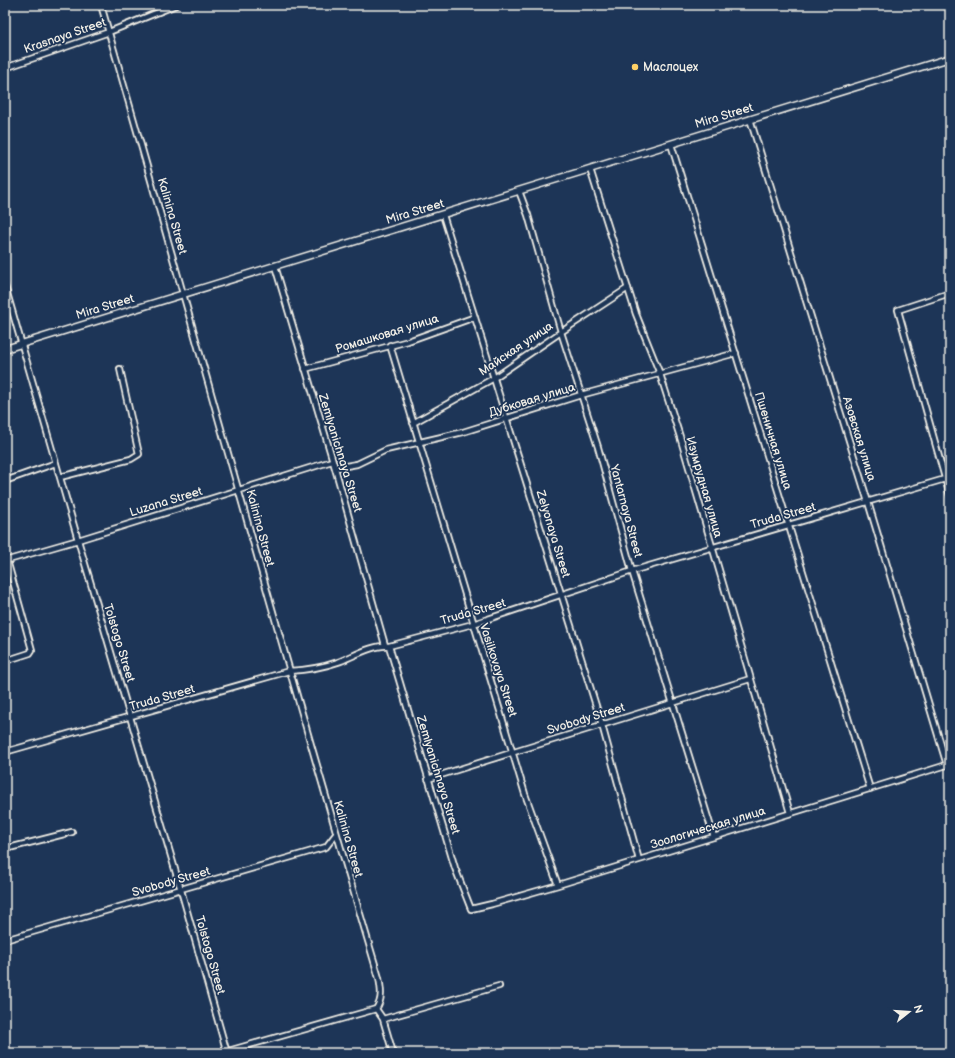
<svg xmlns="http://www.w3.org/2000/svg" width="955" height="1058" viewBox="0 0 955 1058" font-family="'Balsamiq Sans',sans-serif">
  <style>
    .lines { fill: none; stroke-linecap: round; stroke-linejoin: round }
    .minor-casing { stroke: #f4f1e8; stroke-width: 8 }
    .secondary-casing { stroke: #f4f1e8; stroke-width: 9 }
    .minor { stroke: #1d3557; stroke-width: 4.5 }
    .secondary { stroke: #1d3557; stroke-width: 6 }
    .poi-dot { fill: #ffd166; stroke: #1d3557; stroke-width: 1.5 }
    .labels { text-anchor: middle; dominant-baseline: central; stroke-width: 3.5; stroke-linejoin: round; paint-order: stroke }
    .street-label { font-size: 12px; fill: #f4f1e8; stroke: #1d3557 }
    .poi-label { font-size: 12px; fill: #f4f1e8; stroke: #1d3557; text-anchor: start }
  </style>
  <rect width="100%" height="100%" fill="#1d3557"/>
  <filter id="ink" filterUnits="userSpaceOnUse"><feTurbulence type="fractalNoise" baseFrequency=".025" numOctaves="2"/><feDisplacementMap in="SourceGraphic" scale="8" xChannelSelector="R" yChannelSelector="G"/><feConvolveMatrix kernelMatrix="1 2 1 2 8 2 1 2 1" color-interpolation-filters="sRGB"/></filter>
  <g filter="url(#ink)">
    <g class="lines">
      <defs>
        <path id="minor" d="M101 5C194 329 283 655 379 978 381 989 383 999 376 1009L383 1019 393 1053
          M5 68 109 32 176 5
          M750 119 868 502 947 765
          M671 144 870 789
          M590 169 636 314 660 374 681 440 790 813
          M519 191 528 215 561 332 598 447 632 571 714 837
          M443 215 602 725 639 860
          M275 266 335 468 385 645
          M5 286 78 540 181 890 227 1053
          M950 293 898 310 950 496
          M390 345 525 794 558 885
          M305 369 408 341 475 317
          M413 423 494 378 561 332 628 288
          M335 468 357 464 386 450 463 432 581 395 736 353
          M60 477 131 459 139 454 120 369
          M5 481 56 463
          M5 561 78 540 332 461
          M389 646 455 868 471 909 492 904 558 885 950 764
          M5 661 30 653 32 650 7 560
          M5 752 289 671C307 670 321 668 338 662 352 657 374 644 389 646L473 624 632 571 945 479
          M428 779 514 752 750 679
          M5 849 72 832
          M5 940 326 847 336 834
          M383 1019 499 986
          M221 1053 376 1009"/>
        <path id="secondary" d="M5 349C321 254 635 154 950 58"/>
      </defs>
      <!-- minor casing -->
      <use href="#minor" class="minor-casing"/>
      <!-- secondary casing -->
      <use href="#secondary" class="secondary-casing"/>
      <!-- minor -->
      <use href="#minor" class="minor"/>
      <!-- secondary -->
      <use href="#secondary" class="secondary"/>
    </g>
  </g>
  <!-- markers -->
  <circle class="poi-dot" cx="635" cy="67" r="4"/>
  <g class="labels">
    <!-- street labels -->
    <g class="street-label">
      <text transform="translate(65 36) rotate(-19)">Krasnaya Street</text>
      <text transform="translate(724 116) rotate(-17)">Mira Street</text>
      <text transform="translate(415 212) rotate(-17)">Mira Street</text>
      <text transform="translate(172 216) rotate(74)">Kalinina Street</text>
      <text transform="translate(105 307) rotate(-17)">Mira Street</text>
      <text transform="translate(387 334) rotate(-17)">Ромашковая улица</text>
      <text transform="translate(516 349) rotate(-34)">Майская улица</text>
      <text transform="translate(532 400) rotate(-17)">Дубковая улица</text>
      <text transform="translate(859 439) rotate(73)">Азовская улица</text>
      <text transform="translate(773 441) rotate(73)">Пшеничная улица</text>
      <text transform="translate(340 453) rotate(73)">Zemlyanichnaya Street</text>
      <text transform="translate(704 487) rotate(74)">Изумрудная улица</text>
      <text transform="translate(166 502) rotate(-17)">Luzana Street</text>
      <text transform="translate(626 511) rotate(75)">Yantarnaya Street</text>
      <text transform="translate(783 516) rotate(-16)">Truda Street</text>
      <text transform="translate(260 528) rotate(75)">Kalinina Street</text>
      <text transform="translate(553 534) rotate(73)">Zelyonaya Street</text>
      <text transform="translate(473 612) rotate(-16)">Truda Street</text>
      <text transform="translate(119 643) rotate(73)">Tolstogo Street</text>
      <text transform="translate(498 670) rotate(72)">Vasilkovaya Street</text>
      <text transform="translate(162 698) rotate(-16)">Truda Street</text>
      <text transform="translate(586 719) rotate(-17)">Svobody Street</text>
      <text transform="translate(438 775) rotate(73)">Zemlyanichnaya Street</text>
      <text transform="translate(708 828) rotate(-17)">Зоологическая улица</text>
      <text transform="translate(348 839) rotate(74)">Kalinina Street</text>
      <text transform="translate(171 882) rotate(-16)">Svobody Street</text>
      <text transform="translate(210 955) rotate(74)">Tolstogo Street</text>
    </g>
    <!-- poi labels -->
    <g class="poi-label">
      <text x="643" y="67">Маслоцех</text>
    </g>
  </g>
  <!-- margin -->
  <rect width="955" height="1058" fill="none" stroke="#1d3557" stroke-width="20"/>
  <rect x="10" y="10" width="935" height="1038" fill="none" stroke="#f4f1e8" stroke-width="1.5" filter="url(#ink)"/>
  <!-- north arrow -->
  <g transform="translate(909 1012) rotate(73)" stroke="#1d3557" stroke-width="3" paint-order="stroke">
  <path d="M0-3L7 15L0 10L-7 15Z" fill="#f4f1e8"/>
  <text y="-6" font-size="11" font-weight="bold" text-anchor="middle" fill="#f4f1e8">N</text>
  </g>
</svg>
